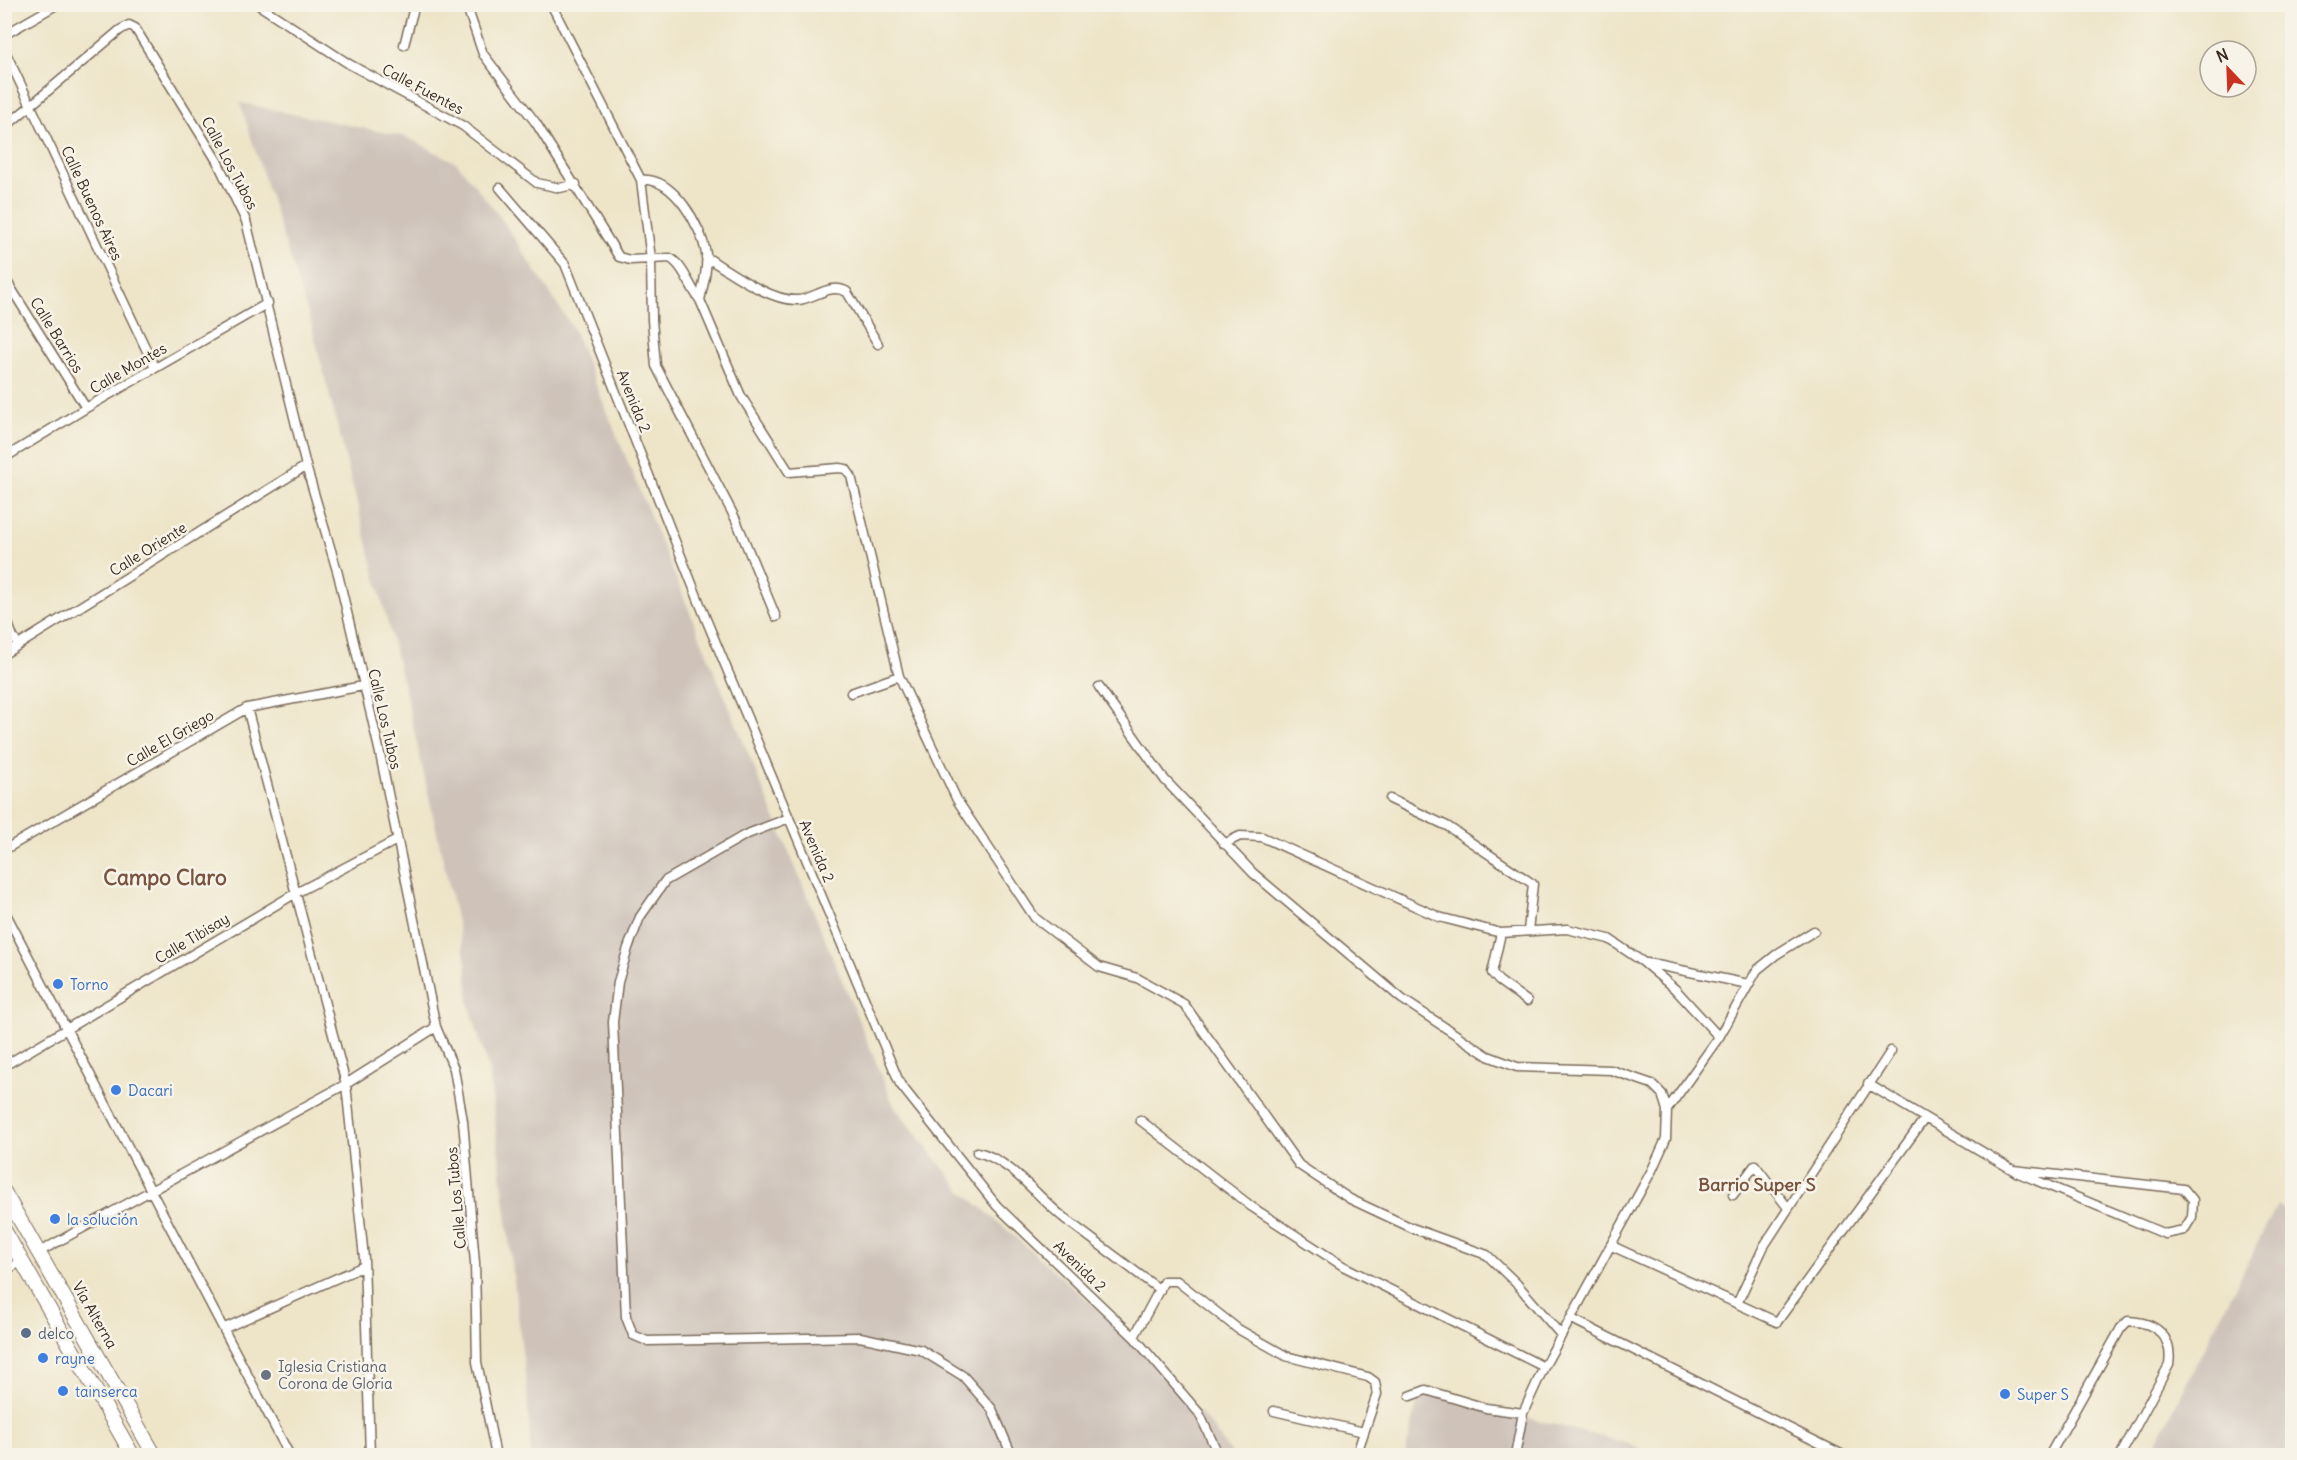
<svg xmlns="http://www.w3.org/2000/svg" width="2297" height="1460" viewBox="0 0 2297 1460" font-family="Delius,sans-serif">
  <style>
    .industrial { fill: #cec2b9 }
    .lines { fill: none; stroke-linecap: round; stroke-linejoin: round }
    .minor-casing { stroke: #7a6b5a; stroke-width: 11 }
    .trunk-casing { stroke: #7a6b5a; stroke-width: 16 }
    .minor { stroke: #fff; stroke-width: 8 }
    .trunk { stroke: #fff; stroke-width: 14 }
    .shop-dot { fill: #3f7fe0; stroke: #f7f3e8; stroke-width: 2 }
    .service-dot { fill: #5c6f8a; stroke: #f7f3e8; stroke-width: 2 }
    .worship-dot { fill: #6b7280; stroke: #f7f3e8; stroke-width: 2 }
    .labels { text-anchor: middle; dominant-baseline: central; stroke-width: 5; stroke-linejoin: round; paint-order: stroke }
    .street-label { font-size: 15px; fill: #3b2a1e; stroke: #f7f3e8 }
    .shop-label { font-size: 15px; fill: #366cbe; stroke: #f7f3e8; text-anchor: start }
    .service-label { font-size: 15px; fill: #4e5e75; stroke: #f7f3e8; text-anchor: start }
    .worship-label { font-size: 15px; fill: #5b616d; stroke: #f7f3e8; text-anchor: start }
    .quarter-label { font-size: 18px; font-weight: bold; fill: #79553f; stroke: #f7f3e8 }
    .district-label { font-size: 21px; font-weight: bold; fill: #79553f; stroke: #f7f3e8 }
  </style>
  <rect width="100%" height="100%" fill="#f7f3e8"/>
  <filter id="ink" filterUnits="userSpaceOnUse"><feTurbulence type="fractalNoise" baseFrequency=".0167" numOctaves="2"/><feDisplacementMap in="SourceGraphic" scale="12" xChannelSelector="R" yChannelSelector="G"/><feConvolveMatrix kernelMatrix="1 2 1 2 8 2 1 2 1" color-interpolation-filters="sRGB"/></filter>
  <filter id="wash" filterUnits="userSpaceOnUse"><feTurbulence type="fractalNoise" baseFrequency=".008" numOctaves="4" result="noise"/><feDisplacementMap in="SourceGraphic" scale="24" xChannelSelector="R" yChannelSelector="G"/><feGaussianBlur stdDeviation="1.35" result="paint"/><feColorMatrix in="noise" values="0 0 0 0 0 0 0 0 0 0 0 0 0 0 0 0 0 1.4 0 .05"/><feComposite in="paint" operator="in"/></filter>
  <g filter="url(#wash)">
    <rect width="100%" height="100%" fill="#eee5c9"/>
    <!-- industrial -->
    <path class="industrial" d="M240 103 406 137 457 163 503 221 572 327 894 1106 960 1189 1151 1355 1211 1426 1232 1455H531L527 1391 489 1071 469 1003 466 962 406 695 311 323Z
      M2277 1205 2292 1214V1455H2150Z
      M1420 1390 1629 1444 1651 1455 1405 1456Z"/>
  </g>
  <g filter="url(#ink)">
    <g class="lines">
      <defs>
        <path id="minor" d="M257 4 349 64 463 126 537 183 560 188 576 184
          M466 4 483 54 536 123 619 257 630 260 651 259 641 180 551 4
          M4 35 58 4
          M404 45 415 4
          M4 49 155 368
          M4 128 120 30 129 25 135 28 217 161 246 221 306 466 338 574 379 749 436 1027 454 1069 463 1121 475 1263 477 1362 496 1456
          M641 180C673 176 702 227 706 254 708 269 703 286 700 300
          M500 188 565 264 706 619 900 1084 997 1206 1134 1337 1199 1413 1219 1456
          M706 257C729 271 771 302 798 300 814 299 831 282 847 292L878 344
          M4 277 86 408
          M4 458 86 408 268 303
          M4 613 13 637 19 645
          M776 617 736 520 656 366 652 320 651 259 670 258C684 266 690 288 700 300L741 396 789 472 839 468 846 469 851 476 899 676 957 800 1035 918 1099 967 1137 978 1184 1004 1299 1165 1350 1199 1412 1228 1487 1255 1517 1284 1561 1335
          M4 654 306 466
          M1099 687 1165 780 1253 873 1402 999 1488 1056 1517 1067 1611 1070 1652 1084 1662 1094 1667 1110 1666 1139 1652 1170 1544 1367 1523 1413 1515 1456
          M851 693 899 676
          M247 708 346 1084 364 1258 370 1456
          M1390 799 1447 826 1533 884 1528 931
          M789 818 745 835 665 881 640 917 628 948 618 982 613 1022 626 1317 633 1335 647 1341 860 1337 921 1350 963 1376 992 1409 1012 1456
          M1224 844 1240 836 1262 837 1439 917 1501 933 1567 929 1609 939 1643 962 1675 989 1719 1037
          M4 850 247 708 363 686
          M4 910 290 1456
          M1501 933 1492 973 1499 981 1527 1001
          M1647 963 1748 984
          M4 1066 296 893 397 840
          M1868 1084 2013 1170 2016 1172 2165 1234 2184 1230 2192 1217 2193 1200 2184 1189 2013 1170
          M1667 1110 1719 1037 1757 970 1777 954 1814 931
          M1140 1120 1252 1207 1343 1266 1544 1367
          M977 1152C1008 1158 1039 1198 1064 1218 1096 1242 1128 1266 1160 1290
          M1733 1195 1755 1165 1788 1208
          M1612 1246 1777 1322 1925 1118
          M39 1252 346 1084 436 1027
          M4 1271 23 1261
          M1737 1304 1764 1246 1891 1051
          M1572 1319 1845 1456
          M225 1328 364 1266
          M1134 1337 1164 1281H1177L1238 1329 1286 1356 1368 1377 1375 1382 1377 1394 1356 1456
          M1410 1396 1426 1390 1486 1408 1523 1413
          M1274 1411 1364 1432
          M2049 1456 2121 1328 2128 1321C2157 1322 2173 1337 2169 1365L2120 1456"/>
        <path id="trunk" d="M4 1192 155 1456
          M4 1230 133 1456"/>
      </defs>
      <!-- minor casing -->
      <use href="#minor" class="minor-casing"/>
      <!-- trunk casing -->
      <use href="#trunk" class="trunk-casing"/>
      <!-- minor -->
      <use href="#minor" class="minor"/>
      <!-- trunk -->
      <use href="#trunk" class="trunk"/>
    </g>
  </g>
  <!-- markers -->
  <g class="shop-dot">
    <circle cx="58" cy="984" r="6"/>
    <circle cx="116" cy="1090" r="6"/>
    <circle cx="55" cy="1219" r="6"/>
    <circle cx="43" cy="1358" r="6"/>
    <circle cx="63" cy="1391" r="6"/>
    <circle cx="2005" cy="1394" r="6"/>
  </g>
  <circle class="service-dot" cx="26" cy="1333" r="6"/>
  <circle class="worship-dot" cx="266" cy="1375" r="6"/>
  <g class="labels">
    <!-- street labels -->
    <g class="street-label">
      <text transform="translate(423 89) rotate(28)">Calle Fuentes</text>
      <text transform="translate(230 163) rotate(62)">Calle Los Tubos</text>
      <text transform="translate(92 203) rotate(65)">Calle Buenos Aires</text>
      <text transform="translate(57 335) rotate(58)">Calle Barrios</text>
      <text transform="translate(128 368) rotate(-30)">Calle Montes</text>
      <text transform="translate(634 401) rotate(68)">Avenida 2</text>
      <text transform="translate(148 549) rotate(-32)">Calle Oriente</text>
      <text transform="translate(385 719) rotate(77)">Calle Los Tubos</text>
      <text transform="translate(170 738) rotate(-30)">Calle El Griego</text>
      <text transform="translate(817 851) rotate(67)">Avenida 2</text>
      <text transform="translate(192 938) rotate(-31)">Calle Tibisay</text>
      <text transform="translate(456 1198) rotate(-95)">Calle Los Tubos</text>
      <text transform="translate(1080 1266) rotate(44)">Avenida 2</text>
      <text transform="translate(95 1315) rotate(60)">Vía Alterna</text>
    </g>
    <!-- shop labels -->
    <g class="shop-label">
      <text x="70" y="984">Torno</text>
      <text x="128" y="1090">Dacari</text>
      <text x="67" y="1219">la solución</text>
      <text x="55" y="1358">rayne</text>
      <text x="75" y="1391">tainserca</text>
      <text x="2017" y="1394">Super S</text>
    </g>
    <!-- service labels -->
    <g class="service-label">
      <text x="38" y="1333">delco</text>
    </g>
    <!-- worship labels -->
    <g class="worship-label">
      <text x="278" y="1366">Iglesia Cristiana<tspan x="278" dy="17">Corona de Gloria</tspan></text>
    </g>
    <!-- quarter labels -->
    <g class="quarter-label">
      <text x="1757" y="1184">Barrio Super S</text>
    </g>
    <!-- district labels -->
    <g class="district-label">
      <text x="165" y="877">Campo Claro</text>
    </g>
  </g>
  <!-- margin -->
  <rect width="2297" height="1460" fill="none" stroke="#f7f3e8" stroke-width="24"/>
  <!-- north arrow -->
  <g transform="translate(2228 69) rotate(337)"><circle r="28" fill="#f7f3e8" stroke="#aca397" stroke-width="1.5"/>
  <path d="M0-4.5L10 22L0 15L-10 22Z" fill="#c8321e"/>
  <text y="-9" font-size="16" font-weight="bold" text-anchor="middle" fill="#3b2a1e">N</text>
  </g>
</svg>
